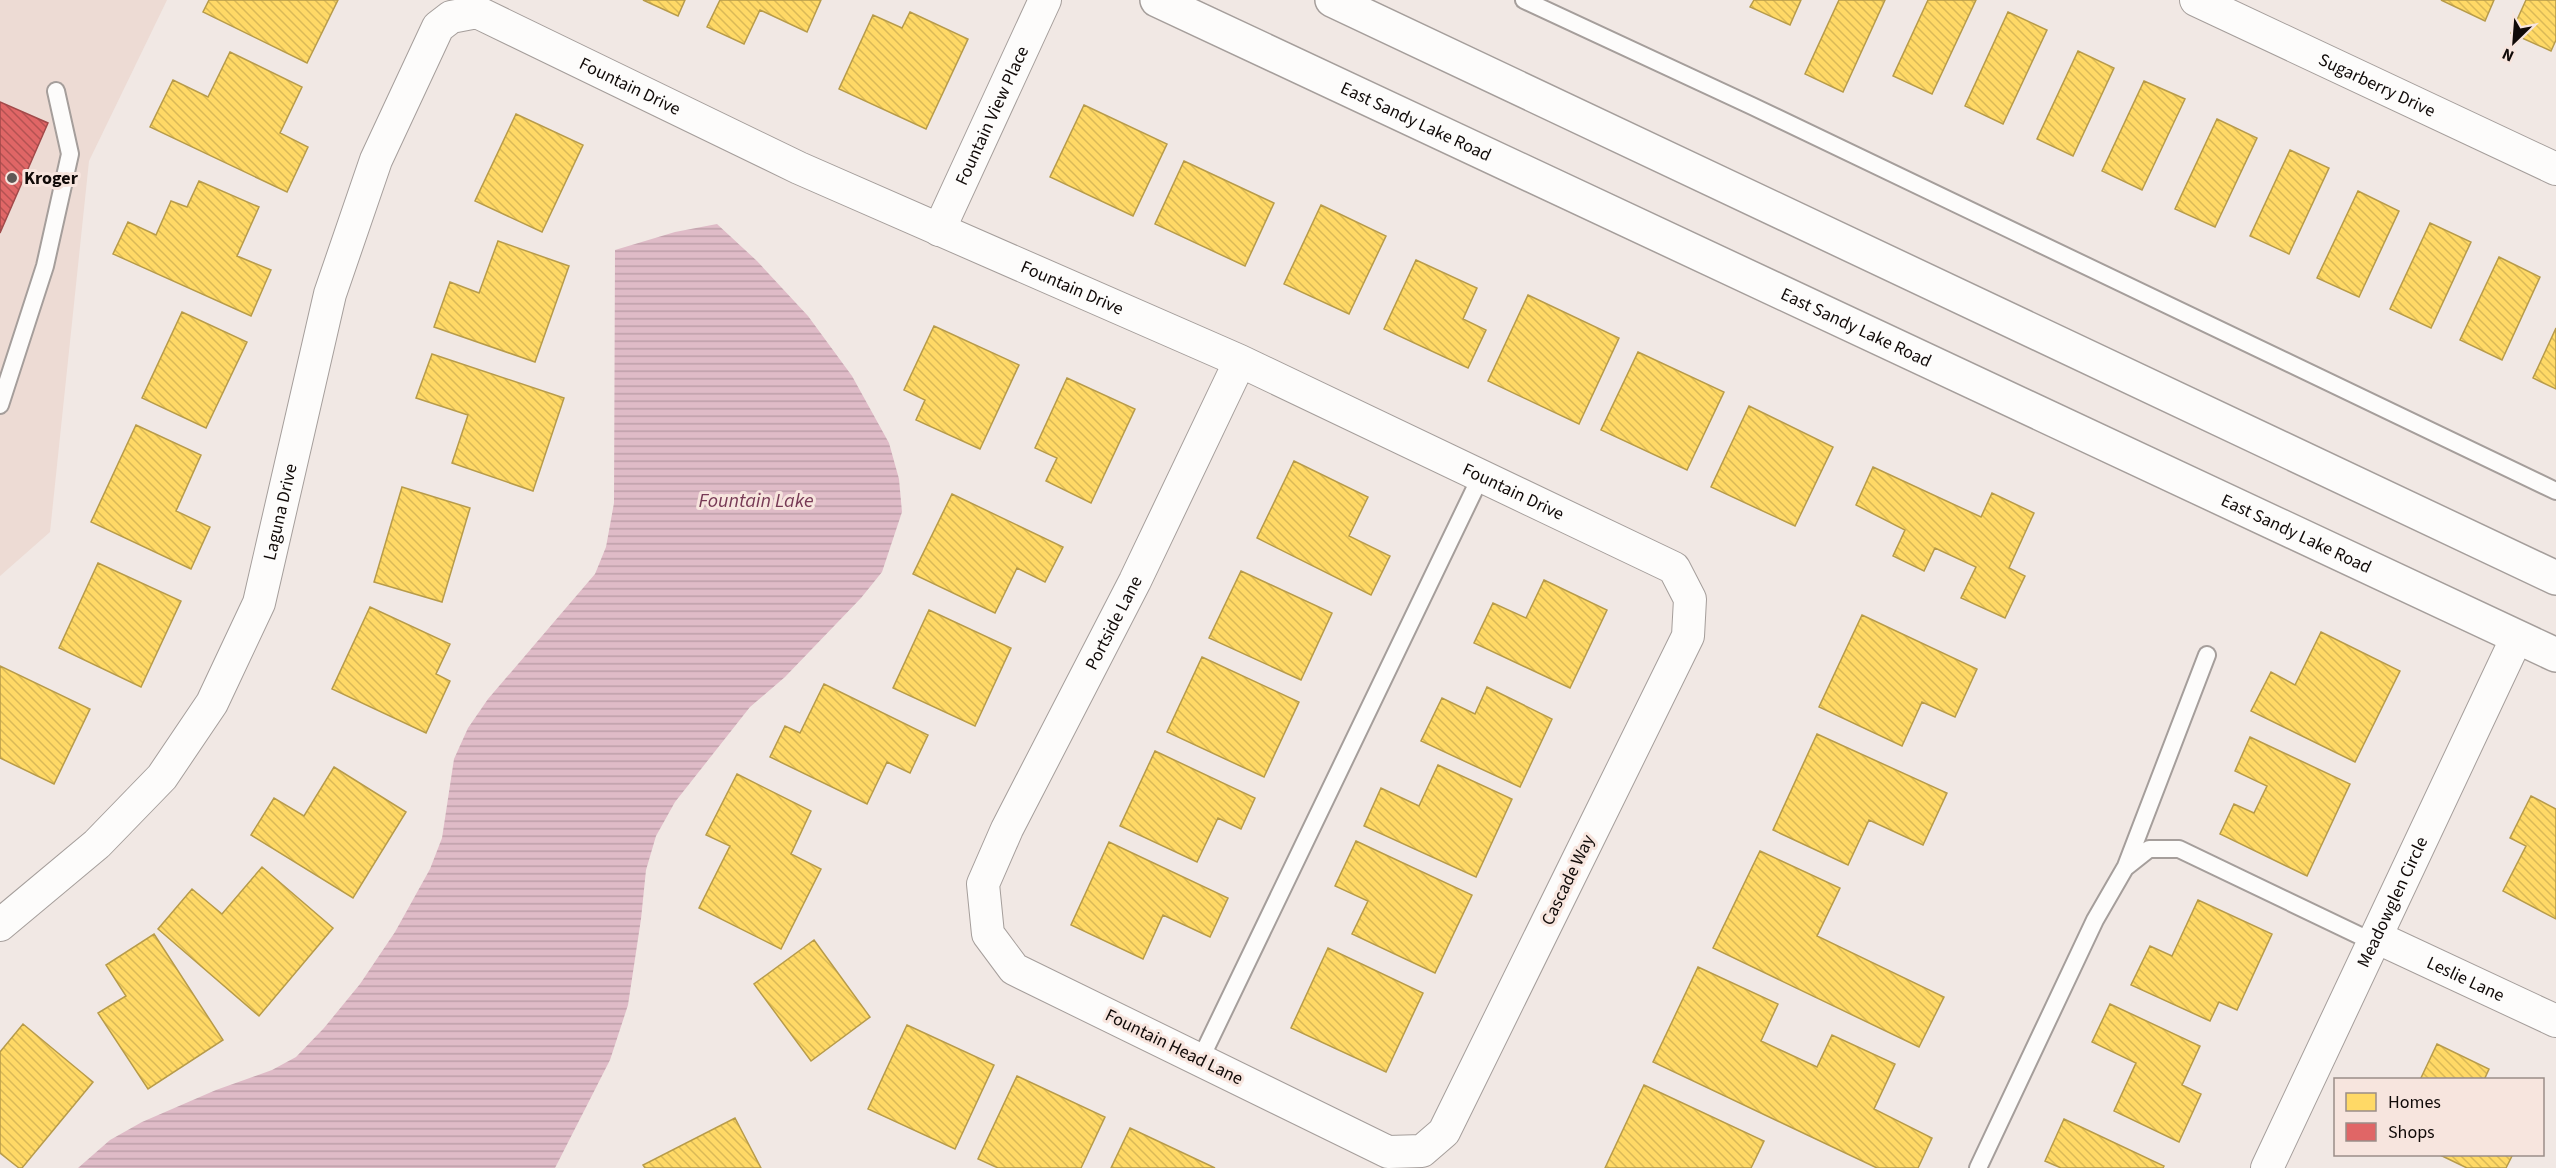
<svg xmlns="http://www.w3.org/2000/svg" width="2556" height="1168" viewBox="0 0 2556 1168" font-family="'Source Sans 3',sans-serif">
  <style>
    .built { fill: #eddbd4 }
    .water { fill: url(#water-rules) }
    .homes { fill: url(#homes-back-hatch); stroke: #b79b4a; stroke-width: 1.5 }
    .shops { fill: url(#shops-back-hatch); stroke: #a24a4a; stroke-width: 1.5 }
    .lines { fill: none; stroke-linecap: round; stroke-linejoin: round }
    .lane-casing { stroke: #a59e9b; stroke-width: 20 }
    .street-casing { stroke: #a59e9b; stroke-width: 34 }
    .secondary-casing { stroke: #a59e9b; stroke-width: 36 }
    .lane { stroke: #fdfcfb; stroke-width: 16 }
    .street { stroke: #fdfcfb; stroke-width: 32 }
    .secondary { stroke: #fdfcfb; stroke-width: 33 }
    .poi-dot { fill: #5f5855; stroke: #f7e5de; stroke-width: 2 }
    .labels { text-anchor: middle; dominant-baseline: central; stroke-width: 6; stroke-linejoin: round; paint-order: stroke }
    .street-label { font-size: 18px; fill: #100a08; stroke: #f7e5de }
    .poi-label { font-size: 18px; font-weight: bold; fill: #100a08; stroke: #f7e5de; text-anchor: start }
    .water-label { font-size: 20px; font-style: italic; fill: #773a55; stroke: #f7e5de }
  </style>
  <defs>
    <pattern id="water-rules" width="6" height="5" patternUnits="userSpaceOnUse" patternTransform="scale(1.5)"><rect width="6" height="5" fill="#dfbbc7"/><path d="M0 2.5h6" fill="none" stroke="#be9fa9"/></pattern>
    <pattern id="homes-back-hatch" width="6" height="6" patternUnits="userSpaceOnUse" patternTransform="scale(1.5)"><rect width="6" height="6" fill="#ffd966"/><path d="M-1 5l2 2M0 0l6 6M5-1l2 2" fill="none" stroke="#dab957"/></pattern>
    <pattern id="shops-back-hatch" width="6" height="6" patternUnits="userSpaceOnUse" patternTransform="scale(1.5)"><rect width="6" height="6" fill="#e06666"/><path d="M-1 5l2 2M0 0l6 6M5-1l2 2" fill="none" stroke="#b45252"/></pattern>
  </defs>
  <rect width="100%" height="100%" fill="#f1e8e4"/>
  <!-- built -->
  <path class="built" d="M0 0H167L89 161 50 532 0 576Z"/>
  <!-- water -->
  <path class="water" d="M717 224 757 261 808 316 852 376 889 443 899 479 902 512 882 572 861 598 785 677 750 707 675 802 656 836 646 870 641 919 628 1005 610 1060 555 1168H78L110 1140 142 1122 216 1090 272 1070 296 1057 324 1028 360 984 395 932 430 869 442 838 454 759 468 728 488 699 595 574 606 547 614 503 615 250 675 232Z"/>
  <!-- homes -->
  <path class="homes" d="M209 0H338L307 63 203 12Z
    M643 0H685L678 16Z
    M720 0H821L807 32 760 10 744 44 707 27Z
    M1754 0H1801L1790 25 1750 7Z
    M1839 0H1885L1843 92 1805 74Z
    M1928 0H1976L1932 94 1893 76Z
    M2441 0H2494L2485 21Z
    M2526 0H2556V40L2551 51 2511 33Z
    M910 12 968 39 926 129 839 89 873 15 902 28Z
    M2008 12 2047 30 2003 124 1965 106Z
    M2078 51 2114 68 2073 156 2037 139Z
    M230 52 302 87 280 133 308 147 287 192 150 127 173 80 208 97Z
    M2144 81 2185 99 2142 190 2102 171Z
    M1084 105 1167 144 1133 216 1050 177Z
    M516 114 583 145 542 232 475 201Z
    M2217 119 2257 138 2215 227 2175 209Z
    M2290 150 2329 168 2289 254 2250 236Z
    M1184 161 1274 203 1245 266 1155 224Z
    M199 181 259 207 237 256 271 270 251 316 113 254 128 222 156 235 171 201 187 207Z
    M2358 191 2399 211 2359 297 2317 278Z
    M1321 205 1386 236 1349 314 1284 284Z
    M2430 223 2471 242 2431 328 2390 309Z
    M498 241 569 266 535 362 434 327 450 282 479 293Z
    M2499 257 2540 277 2502 360 2460 340Z
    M1416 260 1477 288 1463 319 1486 330 1468 368 1384 329Z
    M1528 295 1619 338 1579 424 1488 381Z
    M182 312 247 342 206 428 142 398Z
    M934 326 1019 365 980 449 916 420 925 400 904 390Z
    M2556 328V389L2533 378Z
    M1638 352 1724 392 1687 470 1601 430Z
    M432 354 564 398 533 491 452 463 468 415 416 398Z
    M1067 378 1135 409 1091 503 1046 481 1057 458 1035 448Z
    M1749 406 1833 447 1795 526 1711 487Z
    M136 425 201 455 176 511 210 527 191 569 91 522Z
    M1294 461 1368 497 1349 536 1390 556 1371 595 1257 538Z
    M1873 467 1981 517 1992 493 2034 513 2009 568 2025 576 2005 618 1961 598 1976 567 1935 548 1924 571 1893 556 1905 530 1856 505Z
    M402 487 470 508 442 602 374 582Z
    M952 494 1063 547 1045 582 1017 568 995 613 913 574Z
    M98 563 181 601 141 687 59 648Z
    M1241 571 1332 613 1301 680 1209 638Z
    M1544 580 1607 610 1570 688 1474 643 1493 603 1526 618Z
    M370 607 450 644 436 674 450 681 426 733 332 689Z
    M929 610 1011 648 975 726 893 688Z
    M1862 615 1977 669 1955 717 1922 702 1902 746 1819 707Z
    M2321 632 2400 671 2355 762 2251 711 2271 672 2295 685Z
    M1202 657 1299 702 1264 777 1167 732Z
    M0 666 90 709 54 784 0 758Z
    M824 684 928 735 910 773 887 762 867 804 770 757 785 726 800 733Z
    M1487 687 1552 719 1520 787 1421 741 1442 698 1475 714Z
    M1817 734 1947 793 1923 845 1869 820 1848 865 1773 830Z
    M2250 737 2350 784 2307 876 2220 834 2234 804 2254 813 2267 786 2235 771Z
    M1155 751 1255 798 1241 829 1218 818 1197 862 1120 826Z
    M1438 765 1512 799 1476 877 1364 826 1381 788 1419 806Z
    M334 767 406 812 353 898 251 835 274 798 304 816Z
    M737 774 811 811 791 854 821 869 781 949 699 908 730 846 706 835Z
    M2531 796 2556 809V919L2503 891 2526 846 2510 838Z
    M1356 841 1472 895 1435 973 1352 934 1368 901 1335 886Z
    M1109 842 1228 898 1210 937 1163 915 1143 959 1071 925Z
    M1760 851 1840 888 1817 936 1944 997 1919 1047 1713 948Z
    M262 867 333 928 259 1016 158 929 192 889 222 914Z
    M2198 900 2272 934 2237 1010 2219 1002 2210 1021 2131 985 2150 946 2172 956Z
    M154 934 223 1040 148 1089 98 1013 126 996 106 965Z
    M814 940 870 1017 811 1061 754 984Z
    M1328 948 1423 993 1386 1072 1291 1028Z
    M1698 967 1778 1004 1761 1041 1817 1067 1832 1035 1895 1064 1874 1109 1932 1138 1918 1168H1877L1653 1062Z
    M2110 1004 2200 1046 2182 1085 2201 1094 2179 1142 2114 1111 2136 1063 2092 1042Z
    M23 1024 93 1082 22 1168H19L0 1153V1052Z
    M907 1025 994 1065 955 1149 868 1109Z
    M2437 1044 2489 1069 2484 1080H2420Z
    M1017 1076 1105 1117 1081 1168H998L978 1159Z
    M1644 1085 1764 1141 1751 1168H1605Z
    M735 1118 761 1168H645L643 1165Z
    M2064 1119 2164 1166 2163 1168H2061L2045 1161Z
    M1130 1128 1215 1168H1111Z
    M2438 1154H2513L2506 1168H2467Z"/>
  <!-- shops -->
  <path class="shops" d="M0 102 48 123 0 233Z"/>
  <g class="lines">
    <defs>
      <path id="lane" d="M1524 0 1752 106 2556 491
        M0 405 45 266 70 154 56 91
        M2126 866 2207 655
        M1200 1060 1481 476
        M1978 1168 2095 920 2125 868 2149 849H2179L2373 942"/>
      <g id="street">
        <path id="s1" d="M2196 0 2556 169"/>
        <path id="s2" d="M939 230 1045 0"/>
        <path id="s3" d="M0 925 97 844 162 777 212 703 259 603 330 294 376 160 438 27 451 17 477 12 799 168 1240 361 1674 568 1690 599 1688 636 1444 1132 1422 1151 1388 1152 1014 969 988 934 983 884 1007 829 1135 581 1240 361"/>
        <path id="s4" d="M2376 937 2556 1021"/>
        <path id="s5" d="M2267 1168 2517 637"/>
      </g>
      <g id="secondary">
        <path id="s6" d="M1157 0 2556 655"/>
        <path d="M1332 0 2556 578"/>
      </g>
    </defs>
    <!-- lane casing -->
    <use href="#lane" class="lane-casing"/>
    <!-- street casing -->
    <use href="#street" class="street-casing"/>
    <!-- secondary casing -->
    <use href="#secondary" class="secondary-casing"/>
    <!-- lane -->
    <use href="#lane" class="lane"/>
    <!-- street -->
    <use href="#street" class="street"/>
    <!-- secondary -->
    <use href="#secondary" class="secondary"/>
  </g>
  <!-- markers -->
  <circle class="poi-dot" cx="12" cy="178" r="6"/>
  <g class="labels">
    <!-- street labels -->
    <g class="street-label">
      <text stroke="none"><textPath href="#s1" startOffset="200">Sugarberry Drive</textPath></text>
      <text stroke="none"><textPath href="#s3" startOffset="1238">Fountain Drive</textPath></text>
      <text stroke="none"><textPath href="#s2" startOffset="126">Fountain View Place</textPath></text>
      <text stroke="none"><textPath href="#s6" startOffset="286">East Sandy Lake Road</textPath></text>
      <text stroke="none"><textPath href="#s3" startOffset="1724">Fountain Drive</textPath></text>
      <text stroke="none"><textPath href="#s6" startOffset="772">East Sandy Lake Road</textPath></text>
      <text stroke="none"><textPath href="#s3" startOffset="2210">Fountain Drive</textPath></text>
      <text stroke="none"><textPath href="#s3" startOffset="513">Laguna Drive</textPath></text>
      <text stroke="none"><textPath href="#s6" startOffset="1258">East Sandy Lake Road</textPath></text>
      <text stroke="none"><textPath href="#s3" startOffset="3878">Portside Lane</textPath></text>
      <text transform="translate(1568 880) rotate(-64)">Cascade Way</text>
      <text stroke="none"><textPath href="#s5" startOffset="294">Meadowglen Circle</textPath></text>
      <text stroke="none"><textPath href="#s4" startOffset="99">Leslie Lane</textPath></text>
      <text transform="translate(1174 1047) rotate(26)">Fountain Head Lane</text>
    </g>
    <!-- poi labels -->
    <g class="poi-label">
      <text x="24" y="178">Kroger</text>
    </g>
    <!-- water labels -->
    <g class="water-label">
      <text x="756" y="501">Fountain Lake</text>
    </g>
  </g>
  <!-- legend -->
  <rect x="2334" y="1078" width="210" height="78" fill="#f7e5de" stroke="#9b8d88" stroke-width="1.5"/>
  <rect x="2346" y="1093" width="30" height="18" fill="#ffd966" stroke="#9b8d88" stroke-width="1.5"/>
  <text x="2388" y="1108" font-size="18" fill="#100a08">Homes</text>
  <rect x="2346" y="1123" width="30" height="18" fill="#e06666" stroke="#9b8d88" stroke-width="1.5"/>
  <text x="2388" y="1138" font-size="18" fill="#100a08">Shops</text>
  <!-- north arrow -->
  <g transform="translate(2514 42) rotate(205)" stroke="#f7e5de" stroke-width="4.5" paint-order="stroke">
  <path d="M0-4.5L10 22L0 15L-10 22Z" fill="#100a08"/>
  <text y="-9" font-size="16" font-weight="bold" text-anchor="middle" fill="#100a08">N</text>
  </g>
</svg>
